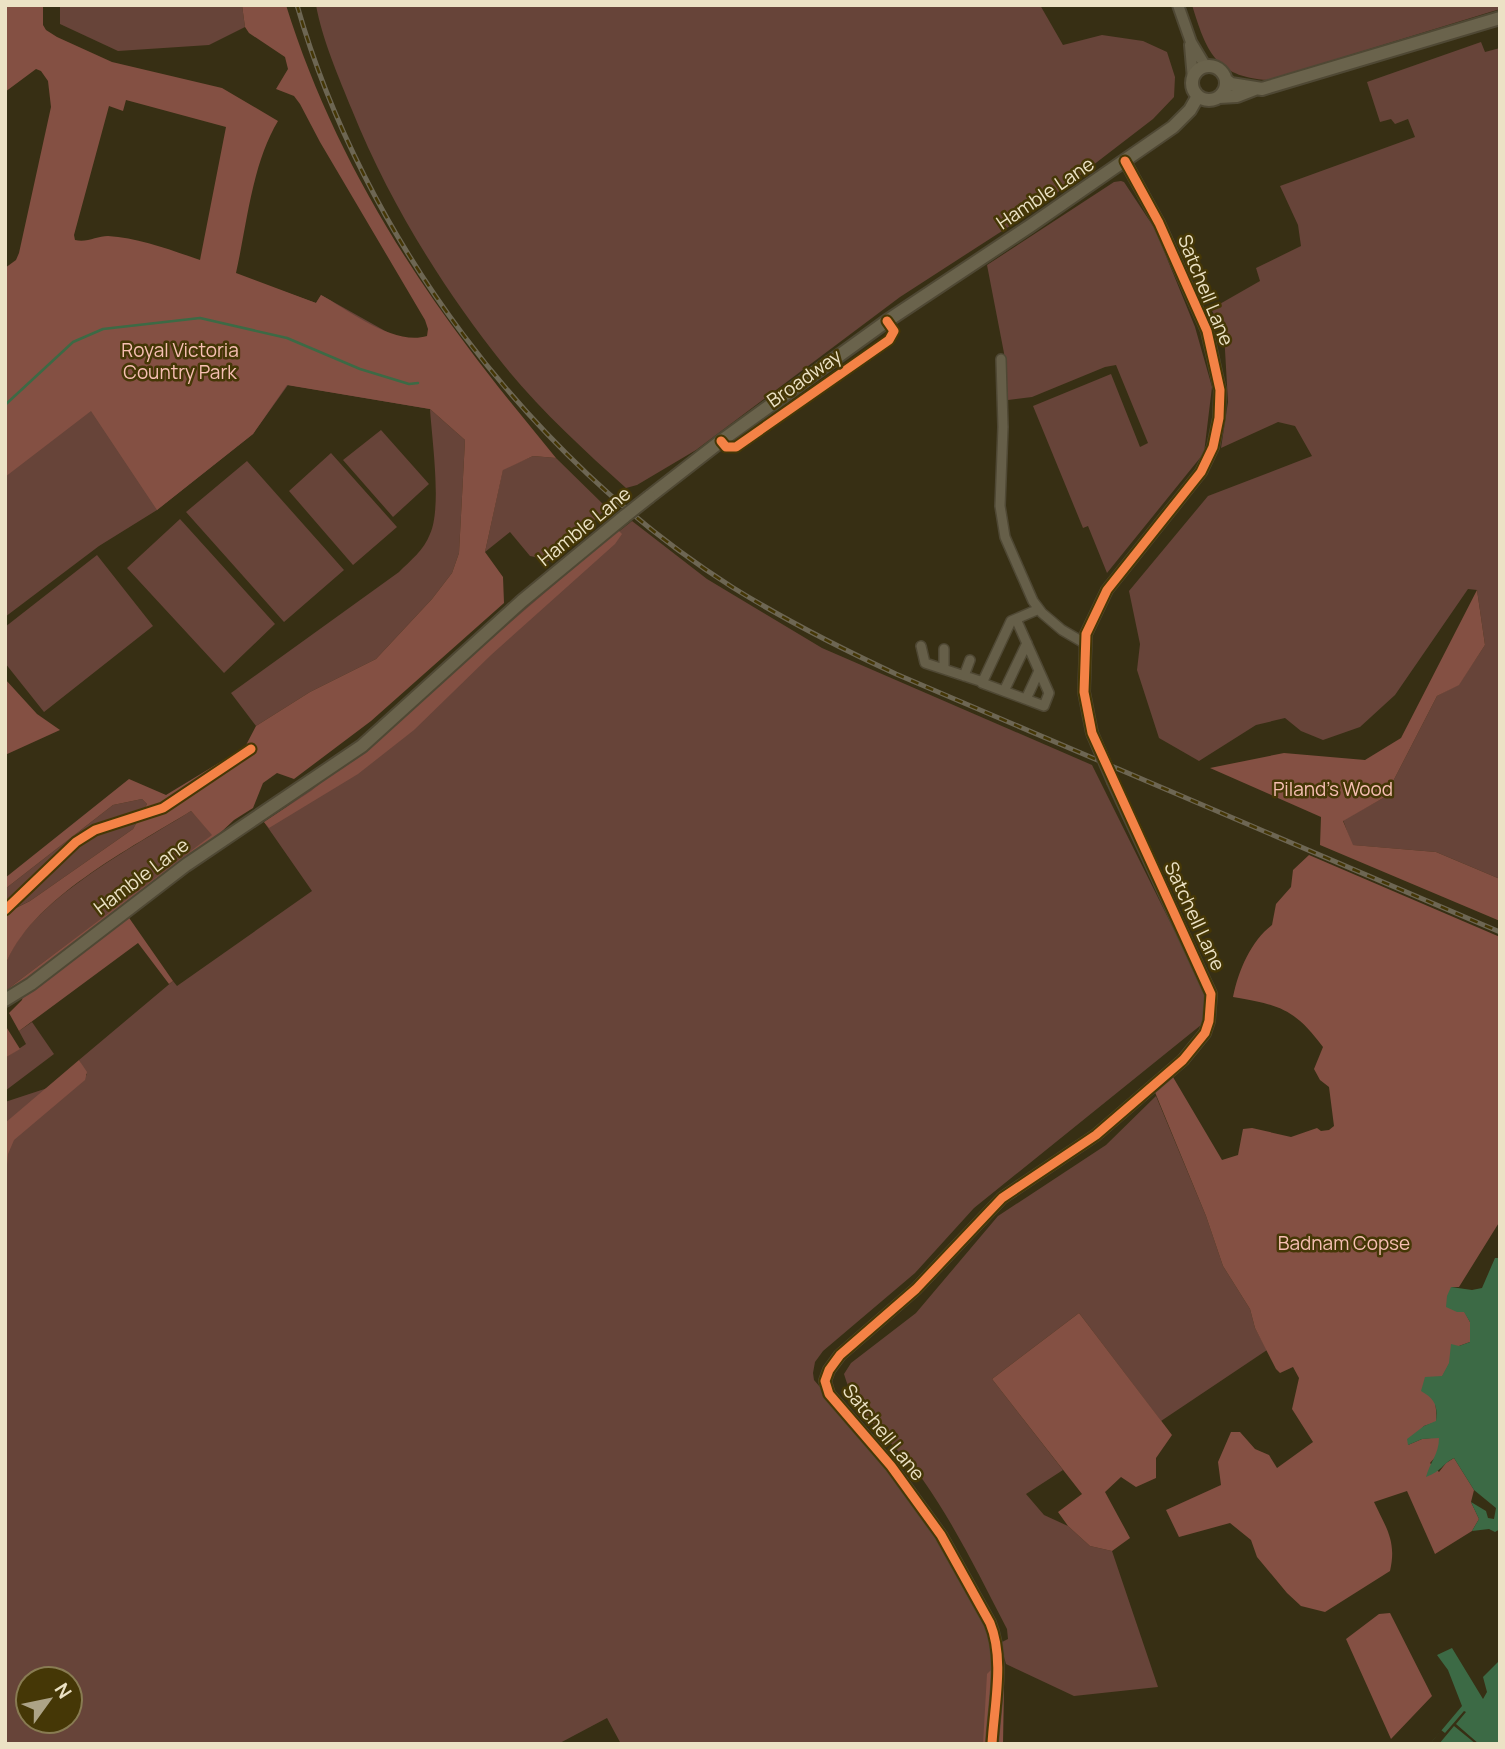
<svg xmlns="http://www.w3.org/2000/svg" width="1505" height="1749" viewBox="0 0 1505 1749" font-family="Manrope,sans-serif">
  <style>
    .green { fill: #674439; fill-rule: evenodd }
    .forest { fill: #845043; fill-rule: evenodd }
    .water { fill: #3c6a45 }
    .pier { fill: #372f14 }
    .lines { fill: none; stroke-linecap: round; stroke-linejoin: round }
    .stream { stroke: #3c6a45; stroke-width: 2.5 }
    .minor-casing { stroke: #4f4834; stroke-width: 12 }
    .tertiary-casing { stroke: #4f4834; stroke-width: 14 }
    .secondary-casing { stroke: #4f4834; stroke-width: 16 }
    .minor { stroke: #665f49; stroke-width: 9 }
    .tertiary { stroke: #665f49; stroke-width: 10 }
    .secondary { stroke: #6a634c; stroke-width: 12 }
    .rail-casing { stroke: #6d6653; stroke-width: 5 }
    .rail { stroke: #453706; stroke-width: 2.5; stroke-dasharray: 8; stroke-linecap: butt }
    .tertiary-bridge-casing { stroke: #4f4834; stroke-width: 14; stroke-linecap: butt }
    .secondary-bridge-casing { stroke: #4f4834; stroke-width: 16; stroke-linecap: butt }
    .tertiary-bridge { stroke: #665f49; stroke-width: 10 }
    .secondary-bridge { stroke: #6a634c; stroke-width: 12 }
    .cycleway-casing { stroke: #453706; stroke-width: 13 }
    .cycleway { stroke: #f48246; stroke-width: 9 }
    .labels { text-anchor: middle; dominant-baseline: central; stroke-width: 5; stroke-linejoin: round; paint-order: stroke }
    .street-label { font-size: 19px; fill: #ece2c5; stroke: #453706 }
    .park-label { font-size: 19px; fill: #f7bfb3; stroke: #453706 }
  </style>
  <rect width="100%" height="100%" fill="#372f14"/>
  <!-- green -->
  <path class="green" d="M60 5H242L245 27 209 45 118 51 60 24Z
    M316 5H1040L1063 45 1102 35 1143 41 1167 52 1175 77 1174 97 1153 119 1036 209 900 297 696 450 637 485 626 488C584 450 539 409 503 364 442 287 389 202 352 110 339 78 322 39 316 5Z
    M1192 5H1500V9L1268 80C1215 77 1206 50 1192 5Z
    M1481 42 1485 52 1500 48V879L1436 852 1352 845 1343 820 1385 797 1437 696 1459 684 1485 645 1477 590 1468 589 1395 695 1360 727 1323 740 1301 731 1285 718 1256 725 1199 761 1159 738 1137 670 1140 644 1129 591 1208 496 1312 456 1295 426 1278 422 1221 448 1228 402 1224 333 1211 309 1260 281 1256 268 1301 246 1298 225 1280 186 1415 137 1408 119 1395 124 1391 119 1380 122 1367 82Z
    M1121 181 1124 182 1155 229 1195 327 1212 387 1204 453 1107 573 1088 526 1083 528 1033 406 1111 374 1140 447 1148 443 1116 365 1105 367 1032 397 1008 400 1004 353 987 265 1114 182Z
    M160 247 316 303 321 295 396 337 418 339 430 409 465 440 459 553 452 573 432 599 376 659 310 692 256 726 231 693 399 572C410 561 424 550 430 534 442 508 432 440 430 409L288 385 253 434 157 510 99 546 5 617V287Z
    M381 430 429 484 393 517 343 460Z
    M331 453 397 527 353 565 289 491Z
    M533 456 556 458 607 508 562 552 545 563 540 558 530 556 510 532 485 552 503 469Z
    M247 461 344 570 284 622 186 512Z
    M180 519 275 624 224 673 127 568Z
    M632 521 707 579 822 648 1092 765 1207 996 1206 1012 1201 1025 974 1208 915 1273 823 1351 815 1362 813 1373 814 1380 887 1466 939 1539 989 1632 992 1653 989 1744H621L607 1718 558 1744H5V1102L87 1075 79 1060 173 981 177 986 312 891 264 822C329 779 385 729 443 678 505 624 568 572 632 521ZM28 1679H70V1721H28Z
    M97 555 153 626 44 712 5 663V627Z
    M142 799 147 804 133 829 30 901 7 912 5 889 113 805Z
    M191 811 213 835 5 991C5 983 3 972 6 964 27 902 137 845 191 811Z
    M32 1022 54 1054 5 1091V1058L26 1044 19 1031Z
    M1156 1096 1206 1216 1223 1266 1250 1309 1255 1328 1267 1350 1161 1421 1079 1313 992 1379 1063 1470 1026 1494 1044 1515 1068 1526 1090 1546 1112 1551 1158 1687 1074 1696 1006 1664 1000 1643 1008 1639 1007 1629C981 1579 956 1527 923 1480 897 1444 856 1418 844 1374L851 1363 916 1313 998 1216 1106 1145Z"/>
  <!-- forest -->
  <path class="forest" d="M5 5H43V25L46 30 57 37 112 62 222 88 278 121C252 164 247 224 236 273L316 303 321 295C350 311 394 346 427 336L428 329 425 320 320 142 300 104 294 96 276 89 288 69 285 57 249 33 245 27 242 5H286C324 128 390 244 467 346 495 384 526 421 556 458L533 456 503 470 485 552 503 577 504 603 371 721 294 779 277 773 263 783 253 808 234 820 186 865 125 912 173 981 169 984 138 943 19 1031 9 1013 22 1000 24 992 5 1000V991L212 835 191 811C133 847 28 900 5 967V904L8 912 30 901 133 829 147 804 142 799 113 805 5 889V878L129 779 166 795 245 747 256 726 310 692 376 659 432 599 452 573 459 553 465 440 430 409 287 385 253 434 157 510 91 411 5 477V268L16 260 19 253 51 107 48 81 41 71 36 69 5 92ZM126 100 226 127 200 260C171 250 139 238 108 236 97 236 87 243 75 240L74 235 109 106 123 111Z
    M618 530 622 534 615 544 491 655 414 730 358 774 269 828 264 822 311 791 376 738Z
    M1477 590 1485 645 1459 685 1437 696 1385 797 1343 821 1353 845 1436 852 1500 879V921L1320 845 1321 817 1210 768 1284 753 1365 760 1401 738Z
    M5 679 37 714 60 730 5 755Z
    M1309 855 1500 937V1221L1459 1287H1451L1470 1322V1342L1459 1346 1442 1377 1431 1378C1432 1393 1438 1407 1436 1422L1424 1426 1408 1445 1422 1439 1440 1437 1438 1454 1430 1463 1439 1472 1446 1463 1454 1458 1474 1490 1471 1502 1479 1519 1472 1531 1435 1554 1407 1491 1374 1502C1386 1528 1397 1541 1390 1571L1325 1612 1301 1606 1287 1593 1257 1557 1251 1540 1230 1523 1179 1537 1166 1510 1221 1485 1218 1462 1231 1432H1240L1255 1449 1269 1455 1277 1468 1313 1442 1292 1409 1299 1378 1293 1367 1280 1373 1276 1369 1255 1328 1250 1309 1223 1266 1206 1216 1152 1085 1170 1072 1222 1160 1238 1155 1243 1129 1252 1128 1291 1137 1317 1128 1321 1131 1329 1130 1334 1126 1329 1087 1320 1080 1314 1069 1323 1047C1294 1008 1279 1005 1233 997 1238 971 1251 941 1272 925L1276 904 1291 887 1293 870Z
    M5 1025 20 1049 5 1058Z
    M79 1060 87 1072 85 1080 14 1140 8 1154 5 1187V1123Z
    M1079 1313 1172 1435 1156 1458V1478L1136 1487 1121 1477 1105 1492 1130 1538 1112 1551 1090 1546 1068 1526 1058 1512 1082 1494 992 1379Z
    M1390 1613 1432 1696 1391 1739 1346 1639 1379 1614Z
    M991 1670H996L1004 1687 1003 1744H983L987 1674Z"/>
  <!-- water -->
  <path class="water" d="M1495 1258H1500V1529L1495 1532 1489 1529 1472 1531 1479 1519 1471 1502 1486 1511 1488 1518 1494 1519 1496 1508 1474 1490 1454 1458C1441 1465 1442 1471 1426 1477 1430 1462 1439 1454 1439 1438L1422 1439 1408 1445 1407 1439 1424 1426 1436 1421C1438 1406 1435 1399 1421 1391L1425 1377 1442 1376 1449 1363 1451 1344 1459 1346 1470 1342V1322L1464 1312H1457L1446 1307 1447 1296 1451 1287 1472 1290 1482 1288Z
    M1452 1648 1483 1699 1487 1692 1483 1677 1500 1660V1744H1430L1462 1706 1448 1670 1437 1655Z"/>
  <!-- pier -->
  <path class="pier" d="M1464 1711 1466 1712 1456 1724 1479 1744H1476L1454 1726 1439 1744H1430L1441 1730 1445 1733Z"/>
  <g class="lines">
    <!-- stream -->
    <path class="stream" d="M5 405 73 342 103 329 200 318 287 338 360 369 409 384 418 383"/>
    <defs>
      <path id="minor" d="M1001 359 1003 427 1000 506 1005 537 1033 601 1042 613 1062 630 1086 644
        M721 441 726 447H736L889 340 894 331 887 321
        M1016 619 1049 693 1044 706 982 683 1011 621 1039 609
        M921 646 925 663 983 682
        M944 669V649
        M964 676 970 660
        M1004 691 1027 643
        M1026 699 1039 671"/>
      <path id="tertiary" d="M1178 5 1191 42 1206 67
        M1190 45 1193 79
        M1092 733 1084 692 1086 634 1107 590 1201 472 1213 447 1219 418 1220 390 1207 331 1159 223 1125 161
        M992 1744C994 1706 1005 1659 990 1623L941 1535 891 1466 829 1394 825 1381 829 1370 840 1355 916 1289 1002 1198 1096 1135 1183 1060 1205 1033 1209 1021 1211 994 1113 782"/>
      <path id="secondary" d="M1192 83a17 17 0 1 1 34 0a17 17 0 1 1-34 0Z
        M1226 80 1231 84 1262 89 1500 18
        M1219 97 1237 96 1255 89
        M649 497 721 441 887 321 1030 226 1173 127 1190 110 1198 96
        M5 1000 31 984 186 865 362 746 522 601 625 516"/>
    </defs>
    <!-- minor casing -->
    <use href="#minor" class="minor-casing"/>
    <!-- tertiary casing -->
    <use href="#tertiary" class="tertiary-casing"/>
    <!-- secondary casing -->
    <use href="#secondary" class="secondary-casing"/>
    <!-- minor -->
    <use href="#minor" class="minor"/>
    <!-- tertiary -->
    <use href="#tertiary" class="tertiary"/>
    <!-- secondary -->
    <use href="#secondary" class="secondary"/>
    <defs>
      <path id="rail" d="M297 5C363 237 529 458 732 587 785 620 840 648 896 674L1500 932"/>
    </defs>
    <!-- rail casing -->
    <use href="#rail" class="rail-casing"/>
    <!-- rail -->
    <use href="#rail" class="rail"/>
    <defs>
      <path id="tertiary-bridge" d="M1092 733 1113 782"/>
      <path id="secondary-bridge" d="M625 516 649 497"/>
    </defs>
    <!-- tertiary-bridge casing -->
    <use href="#tertiary-bridge" class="tertiary-bridge-casing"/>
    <!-- secondary-bridge casing -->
    <use href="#secondary-bridge" class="secondary-bridge-casing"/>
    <!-- tertiary-bridge -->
    <use href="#tertiary-bridge" class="tertiary-bridge"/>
    <!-- secondary-bridge -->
    <use href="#secondary-bridge" class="secondary-bridge"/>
    <defs>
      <path id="cycleway" d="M721 441 726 447H736L889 340 894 331 887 321
        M5 910 76 842 95 830 163 808 251 749
        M992 1744C994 1706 1005 1659 990 1623L941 1535 891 1466 829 1394 825 1381 829 1370 840 1355 916 1289 1002 1198 1096 1135 1183 1060 1205 1033 1209 1021 1211 994 1092 733 1084 692 1086 634 1107 590 1201 472 1213 447 1219 418 1220 390 1207 331 1159 223 1125 161"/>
    </defs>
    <!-- cycleway casing -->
    <use href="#cycleway" class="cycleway-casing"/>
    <!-- cycleway -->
    <use href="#cycleway" class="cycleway"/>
  </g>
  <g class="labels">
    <!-- street labels -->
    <g class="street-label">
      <text transform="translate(1045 193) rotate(-34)">Hamble Lane</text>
      <text transform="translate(1206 290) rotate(68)">Satchell Lane</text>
      <text transform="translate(804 378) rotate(-35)">Broadway</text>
      <text transform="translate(584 526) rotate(-39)">Hamble Lane</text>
      <text transform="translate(141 876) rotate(-37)">Hamble Lane</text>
      <text transform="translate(1195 916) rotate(65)">Satchell Lane</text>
      <text transform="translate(884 1432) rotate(51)">Satchell Lane</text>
    </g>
    <!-- park labels -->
    <g class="park-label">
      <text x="180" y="350">Royal Victoria<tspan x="180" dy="22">Country Park</tspan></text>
      <text x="1333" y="789">Piland's Wood</text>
      <text x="1344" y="1243">Badnam Copse</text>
    </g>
  </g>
  <!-- border -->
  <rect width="1505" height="1749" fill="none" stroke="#ece2c5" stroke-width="14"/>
  <!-- north arrow -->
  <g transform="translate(49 1700) rotate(57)"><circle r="33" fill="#453706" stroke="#887b52" stroke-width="2"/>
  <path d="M0-5L12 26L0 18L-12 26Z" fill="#ada387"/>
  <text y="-10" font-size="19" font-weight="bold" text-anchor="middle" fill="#ece2c5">N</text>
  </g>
</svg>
